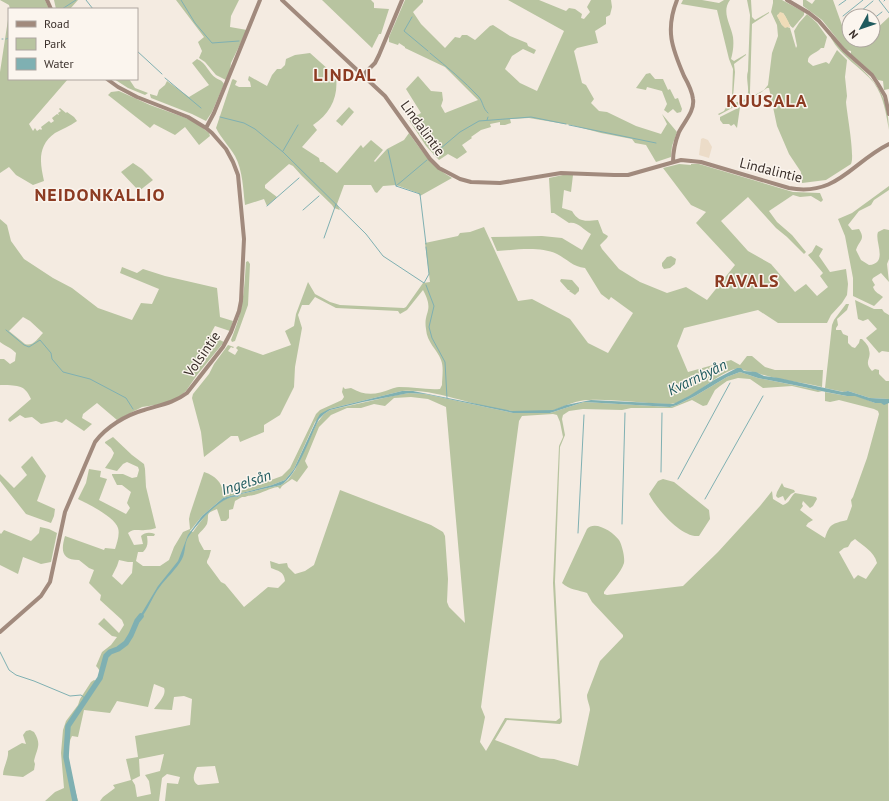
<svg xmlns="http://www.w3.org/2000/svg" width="889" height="801" viewBox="0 0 889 801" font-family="'PT Sans',sans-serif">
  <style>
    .green { fill: #b8c4a0; fill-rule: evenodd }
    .sand { fill: #efdcb8 }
    .plaza { fill: #ecdcc8 }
    .water { fill: #7fb0b2 }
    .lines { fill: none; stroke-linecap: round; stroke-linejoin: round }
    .stream { stroke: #7fb0b2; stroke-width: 1 }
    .river { stroke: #7fb0b2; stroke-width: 5.5 }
    .secondary { stroke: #a18a7d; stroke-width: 4 }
    .labels { text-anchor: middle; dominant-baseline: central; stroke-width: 3; stroke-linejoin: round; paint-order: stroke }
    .street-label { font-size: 14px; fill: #3b302b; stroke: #fbf5ee }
    .water-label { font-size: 15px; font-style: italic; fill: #1f5a5e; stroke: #fbf5ee }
    .district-label { font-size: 18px; font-weight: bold; letter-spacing: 1px; fill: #8c3b22; stroke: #fbf5ee }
  </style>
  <rect width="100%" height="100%" fill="#f4ebe1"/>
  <!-- green -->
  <path class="green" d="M0 0H45L49 9H10L9 5Z
    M54 0H78L70 9H56Z
    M176 0H239L231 16 230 27 247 30 231 63 230 70 226 80 216 75 205 62 199 58 202 51 198 42 204 37Z
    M322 0H371L374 3V8L389 9 381 34H379L372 48Z
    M405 0H423V2L413 12 421 24 445 48 455 37 460 38 462 35H467L475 40 490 26 493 25 510 36 527 43 528 46 536 50 534 54 523 49 512 56 505 69 520 83 537 91 564 31 508 0H539L566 11 569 8 575 9 582 14 581 18 584 19 590 12 587 7 591 0H611L612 7 610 15 606 17V24L595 31 598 43 577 48 574 51 582 83 586 85 594 99 591 103 599 111 607 112 636 126 661 134 667 124 662 114 677 132 672 146 671 157 656 162 646 145 635 143 632 139 601 133 571 125 529 118 510 119 511 123 505 125H500V122L490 124 491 127 481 130 471 137 472 138 462 145 467 152 457 159 448 154 439 160 426 146 409 120 421 113 406 89 418 76 431 91 442 92 443 100 441 106 445 113 478 100 445 67 405 48V47L399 43 398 45 389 42V37Z
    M683 0H702L719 3 724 0H730C721 12 731 25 733 37 734 45 733 52 731 59L734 61 746 54V55L734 64 735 72 733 98V102L735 103 746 99C751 90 745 80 748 71L750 15 747 0H751L752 17 755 20 769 12V13L752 24 750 91V94L753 96 764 90 768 85 772 53 778 36 777 25 771 12 773 3V0H782L804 12V15L793 28C788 25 787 18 783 13L777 15 782 25 790 28 796 48 797 46 794 31 799 23 807 14 817 23 827 37 824 48H821C816 54 807 54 808 62L813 66 826 62 829 64 837 50 847 60 845 77 847 96 846 102C847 114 855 156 851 164L826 180 802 183 801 172 789 154 777 126 769 88H767L760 93 719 115 718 114 724 111 732 97 733 69 729 59 717 10 681 4Z
    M803 0H806L812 4 815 0H833L848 42 853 44 862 40H873V32L889 17V89L884 90 883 81 878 80 870 71 851 54V51L846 50 822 20 803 6Z
    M9 13V79H68L29 124 33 131 35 128 37 131 40 129 41 130 42 129 41 127 49 121 51 123 54 121 52 118 57 114 59 115 58 113 61 111 59 109 60 108 66 113 67 112 74 117 77 121C70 126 62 129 55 133 37 146 40 163 44 181L33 185 16 175 9 167 0 173V72Z
    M831 38H832C858 72 889 79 889 130 886 114 884 97 874 83 861 67 841 57 831 38Z
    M310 53 329 70 335 71C340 94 332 112 313 125L317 130 302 147 319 158 320 162H323L337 173 360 146 361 145 363 148 371 140 383 150 374 161 375 162 387 149 404 140 409 133C422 152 433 167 452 178L420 196 418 193 396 185 383 186 377 193 375 192 371 185H344L337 204 340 210 334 208 332 205 302 176 293 166 289 164 265 185V188L277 197 267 206 264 199 245 205C243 189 243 171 235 156 229 146 221 138 216 128L232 80 233 79 237 81 235 85 239 87H251L250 82 248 80 249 76 267 86 272 75 277 69H281L285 65 286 59 295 55Z
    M197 59C207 63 208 73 216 78 219 80 222 80 224 84L212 112 206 121 192 114 151 98 150 95V94L157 96 159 90 165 85 167 81 189 97 209 85 192 63Z
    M650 73 655 79H663L668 90 670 89 675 99 678 98 682 109 681 112 677 113 673 109 668 113 664 110 667 104 662 91 647 87 646 90 636 88 646 74Z
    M114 79H129L135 88 148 93 145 95 128 88Z
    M119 91 150 105 186 118 195 122 209 133 210 136 199 145 185 127 175 135 154 124 150 128 108 95 111 92Z
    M349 107 354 112 342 126 336 121Z
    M740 107 737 128 734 124 731 126 729 124H723L720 120V117Z
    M133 163 142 169 153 180 139 191 121 172Z
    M679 164 691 165V164H699L793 192 820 193 823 200 821 202 811 196 800 197 793 195 769 211 777 222 792 235 806 252 804 254 787 237 776 228 748 197 721 221 748 251 771 264 795 292 806 284 817 296 828 287 820 276 823 273 808 255 812 252 816 245 823 249 819 256 830 272 846 269 848 284 847 295 842 303 831 315 827 323H778L758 310 684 328 677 346 688 372 731 360 740 365 747 356H752L765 367 775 370H823L822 387C800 382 778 380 757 373 751 371 745 372 740 368 718 370 689 404 670 404 643 404 616 399 589 400 577 400 565 406 554 410 545 412 521 411 512 411 475 408 438 388 402 391L329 409 315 422 294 469 285 480 272 485 223 498 202 516 190 531 193 532C201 520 221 494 238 497L241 494 281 485 288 480 295 470 317 423 324 414 330 410 397 395 409 393 425 394 513 413H550L584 402 670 407 677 405 695 396 727 377 740 372 758 378 823 391 818 392 792 386 763 388 750 379 738 378 727 381 720 386 715 390 707 405 703 406 692 400 672 408H631L622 410 583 409 569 411 563 415 562 419 565 435 560 447 555 582 562 722 560 724 507 720 495 740 541 758 554 759 578 766 590 710C590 705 587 701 587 695L600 661 623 637V635L592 602 587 593C579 590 569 590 562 583L587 529C595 520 613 532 619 540 622 545 625 557 624 563 621 573 610 583 604 592V594L607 595 683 586 718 552 760 506 772 491 773 499 783 505C790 503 790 497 795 493L816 497 817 499 813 506 810 508 803 501 802 504 803 506 800 510 813 520 808 523 806 526 825 538C830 523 832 524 847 520L852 506 851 500 853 497 867 458 879 414 878 411 874 409 839 400 830 402 825 401V392L847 396 855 395 875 403H888L889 801H165L167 783 178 784 180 777 167 774 162 778 159 801H100L103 797 115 788 113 785 131 780 126 759 138 757 135 736 190 725 192 699 184 696 174 697 172 710 154 709C158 703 167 695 164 688L154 684 148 707 117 701 110 713 84 710 78 737 72 736C63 752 74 784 78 801H45L55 792 64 788 61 753 63 730 66 721 78 705 80 699 91 682 94 680 96 681C103 677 101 671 96 666L102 652 111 645 117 637 112 636 98 624 104 618 119 633 124 625 122 620 100 600 101 595 89 583 94 570 89 568 79 560C61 560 61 550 65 536L104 550 105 548 115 549C117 543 120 534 118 528 115 517 88 504 78 499L86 483 89 469 101 471 100 477 107 479 99 500 126 514 130 508 127 503 131 492 122 485H117L112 475V474H123L132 478 137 477 139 470 138 467 127 462 123 464 117 471 105 468C108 463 112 459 114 453L111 448 105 443V442L113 437 132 455 144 464 145 469 146 487 156 528C153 529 149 530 145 530 138 531 134 528 128 533L134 545 143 544 141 536C145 532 150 532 155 534L154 536H147C148 543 148 547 143 552H138L136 561 143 566H160L169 560 174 547 183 532 190 529 189 519 190 514 204 472C216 476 221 482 224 493L244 490 282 476 290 468 316 414 320 410 342 400 344 397 342 392 343 387 345 389 351 388C365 396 376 395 391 389 394 388 396 387 399 387 413 387 427 390 440 389L442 385C442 378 444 367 441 360 437 349 427 343 426 329 423 311 435 312 423 290L407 310 400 314 398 311 336 308 315 297 309 305H302L298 315 302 328 295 367 294 387 280 415 264 425V432L240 442 238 436H231L204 457 201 432 192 398 193 394 209 374 214 364 228 345 234 347 233 348 231 347 228 351 235 355 238 350 236 348 238 346 263 355 291 345 285 331 294 326 296 314 308 282 315 294 330 302 340 305 404 308 406 307 423 283 430 282 425 243 458 236 460 233 470 232 484 227 518 301 532 299 570 319 588 343 608 353 633 313 611 297 609 300 601 294 585 268C573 267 567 259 557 254 539 246 517 250 497 251L491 237 542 236 562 238 582 250 591 234C584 230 577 221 569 223L554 213H551L549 178 563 175H573L571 192 564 190 562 208 572 211C579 223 586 221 598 220L603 233 608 236 607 238 600 245 602 249 619 269 640 282 667 293 686 287 707 300 735 265 696 223 706 212 691 205 663 168ZM411 397 428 399 446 407 465 623 449 607 447 602 448 579 445 536 443 532 431 525 340 490 314 565 305 571 295 574 288 567 287 563 279 564 270 561 271 568C278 571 284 571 285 581L278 588 268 587 244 607 225 584 221 582 207 563V561L209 557 211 550H204L199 541 198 535C200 532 205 528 207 524 210 514 204 514 217 509L221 521H226L229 518V510L233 509 235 501 242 497H245C249 495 250 496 254 495 263 493 269 488 278 487L280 489 282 486 292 479 297 482 308 467 305 461 319 427 331 415 347 408H361L374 404 385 406 394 398ZM553 414 557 415 560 422 563 437 559 446 553 583 560 718 556 721 505 718 486 751 480 742 485 717 481 707 519 421 522 416ZM855 539C863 546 874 551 877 563L866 579 858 575 854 579 839 552 844 548 848 547 851 542ZM119 560 128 562H133L132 573 122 585 112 576 117 566ZM164 754 160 771 145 775 149 781 151 794 137 797 135 785 132 780 140 776 139 759ZM215 766 219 783 198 785C191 781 194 773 197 767Z
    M889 186V190L874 200 871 205 859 211 848 225 852 230 859 229C866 240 859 240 856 250L861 260 869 265C889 263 874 241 878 232L884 229 889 230V259L887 264 889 282 881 273 873 278 872 280 875 285 873 287C875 293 880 294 883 297L874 306 853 296V278L845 236 838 219 852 213Z
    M0 219 7 225 11 241 24 259 53 278 72 288 98 308 132 320 141 303 152 304 159 289 120 273 122 267 137 273 143 269 165 276 217 288 220 317 233 321 230 331 215 326 210 335 224 342 197 375 186 391 179 397 162 404 142 407 117 420 97 403 83 414 82 418 92 424 84 431 66 419 62 423 56 421 41 424 32 417 25 418 20 415 10 422 8 420 9 418 31 399C24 383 16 386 0 385V359H4L10 364 15 361 16 353C9 346 6 347 0 342ZM23 317 30 321 43 333C38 338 33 347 25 344L9 331Z
    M671 256 676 259 675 264 670 268 664 269 662 266V263L667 257Z
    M248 261 250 264 248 305 235 341 232 342 231 340C243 311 244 293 246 262Z
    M561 279 572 280 579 288V291L575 295 569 291 570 290H568L560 281Z
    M855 300 874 309H882L884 312 889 315V352L882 351 879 353 866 338 877 329 868 319 863 321 858 319Z
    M846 304H849L847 310 837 319 838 325 836 328V330H841L843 334 848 336V343L852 347 855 348 859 343 860 339H862C865 342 869 346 869 350 872 359 863 361 872 371L875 369 879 370V374L886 381H889V399L870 398 848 391 844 392 825 388 832 325 834 320Z
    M32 456 46 476 37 501 55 509 54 516 51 523 26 514 0 481V474L14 488 27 475 21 467Z
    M663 479 674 482 709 510 710 519 699 536C681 538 656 508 649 494L658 481Z
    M782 483 784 487 794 490 795 492 791 494 785 501 783 496 778 498 776 496 777 492Z
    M40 527 49 529 57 533 51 562 41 564 23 557 18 574 0 565V533L1 534 4 530 31 541 39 533Z
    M30 730 34 732C42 745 37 748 34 761L35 764 34 770 23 777 3 775C3 767 9 759 8 751L22 743 26 744 23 735 26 731Z"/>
  <!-- sand -->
  <path class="sand" d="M780 12 783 13C786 17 790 23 790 28L788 27 785 28 782 25 777 16Z"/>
  <!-- plaza -->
  <path class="plaza" d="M703 138 708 140 712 147 709 158 699 155 701 139Z"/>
  <!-- water -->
  <path class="water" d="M737 368H741L744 371 756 372 764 376 779 378 843 392 848 391 870 398 889 399V403L884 405 881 403H875L855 396H847L826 392 804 387 758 378 740 372 727 377 695 396 677 405 670 407 584 402 550 413H513L425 394 409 393 363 402 330 410 324 414 319 419C310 437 297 476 281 485L241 494 238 497C222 494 197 524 189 536 184 542 186 552 182 559 176 570 166 578 159 588 152 597 146 616 137 621L158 586 178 561 188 535 202 516 223 498 272 485 285 480 294 469 317 419 320 414 329 409 402 391H413L512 411 553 410 566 405 591 400 673 404 689 396 714 380Z"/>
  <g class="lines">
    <!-- stream -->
    <path class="stream" d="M86 0 93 9
      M181 0 195 23 212 43 239 41
      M879 0 889 13
      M884 1 885 0
      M839 5 846 0
      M62 9 76 0
      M843 16 863 0
      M855 16 873 1
      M412 17 404 31 428 51
      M873 19 882 12
      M2 39H3
      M6 39 9 38
      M137 51 162 74
      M430 53C447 67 464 81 479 97 483 102 483 109 488 113
      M165 78 201 108
      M220 117 244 123 255 129 283 152 366 234 383 256 424 283 429 274 426 247
      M487 120 488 117
      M569 125 656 143
      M388 150 396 186
      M283 151 298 125
      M434 154 460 132 479 121 531 117 566 124
      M267 206 299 178
      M303 210 319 196
      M324 238 336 204
      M426 244 420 194 396 186 427 160
      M426 285 434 306 429 327 432 338 445 362 447 398
      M6 330 24 345 29 347 40 340 51 353 52 359 63 372 90 379 126 398 133 409
      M661 472 662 413
      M678 479 730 383
      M705 499 763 396
      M622 524 625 413
      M578 533 584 415
      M0 652 9 670 16 675 34 681 70 696 81 695 86 699"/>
    <!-- river -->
    <path class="river" d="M75 801 66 757 68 726 100 678 106 656 110 652 118 649 126 643 131 635 137 621 141 616"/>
    <!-- secondary -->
    <path class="secondary" d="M47 0 51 9
      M282 0 385 96 430 159 439 168 460 179 471 182 500 183 561 173 614 175H628L681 160 701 162 789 188C837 197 852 162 889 144
      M787 0 809 13 819 21 844 50 872 75 878 84 885 96 889 114
      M363 75 375 63 379 55 402 0
      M206 128 214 113 260 0
      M673 162C673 151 675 142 679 132 684 122 695 111 693 99 692 91 688 83 684 76 672 48 665 30 677 0
      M0 632 41 596 50 582 65 512 95 442C106 427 126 415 144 410 160 405 174 403 187 393L223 347 231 332 239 311 241 301 244 239 238 175 233 162 226 149 212 133 206 128 188 117 137 97 118 87 107 79"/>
  </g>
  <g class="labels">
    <!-- street labels -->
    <g class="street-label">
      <text transform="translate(423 128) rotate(54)">Lindalintie</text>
      <text transform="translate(771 170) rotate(14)">Lindalintie</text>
      <text transform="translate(202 354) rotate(-55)">Volsintie</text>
    </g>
    <!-- water labels -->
    <g class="water-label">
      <text transform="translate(697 377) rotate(-26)">Kvarnbyån</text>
      <text transform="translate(246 482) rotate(-18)">Ingelsån</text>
    </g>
    <!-- district labels -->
    <g class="district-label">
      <text x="345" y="74">LINDAL</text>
      <text x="767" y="100">KUUSALA</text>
      <text x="100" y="194">NEIDONKALLIO</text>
      <text x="747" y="280">RAVALS</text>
    </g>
  </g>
  <!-- legend -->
  <rect x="8" y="8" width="130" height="72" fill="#fbf5ee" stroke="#aea6a0"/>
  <rect x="16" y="21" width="20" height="6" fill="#a18a7d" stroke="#aea6a0"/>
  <text x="44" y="28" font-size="12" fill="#3b302b">Road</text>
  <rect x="16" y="38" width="20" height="12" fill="#b8c4a0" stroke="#aea6a0"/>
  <text x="44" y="48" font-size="12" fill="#3b302b">Park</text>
  <rect x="16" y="58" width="20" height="12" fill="#7fb0b2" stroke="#aea6a0"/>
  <text x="44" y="68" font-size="12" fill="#3b302b">Water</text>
  <!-- north arrow -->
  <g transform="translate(861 28) rotate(230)"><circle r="19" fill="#fbf5ee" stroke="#aea6a0"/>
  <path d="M0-3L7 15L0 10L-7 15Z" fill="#1f5a5e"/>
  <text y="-6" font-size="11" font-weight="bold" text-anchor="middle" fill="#3b302b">N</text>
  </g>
</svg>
